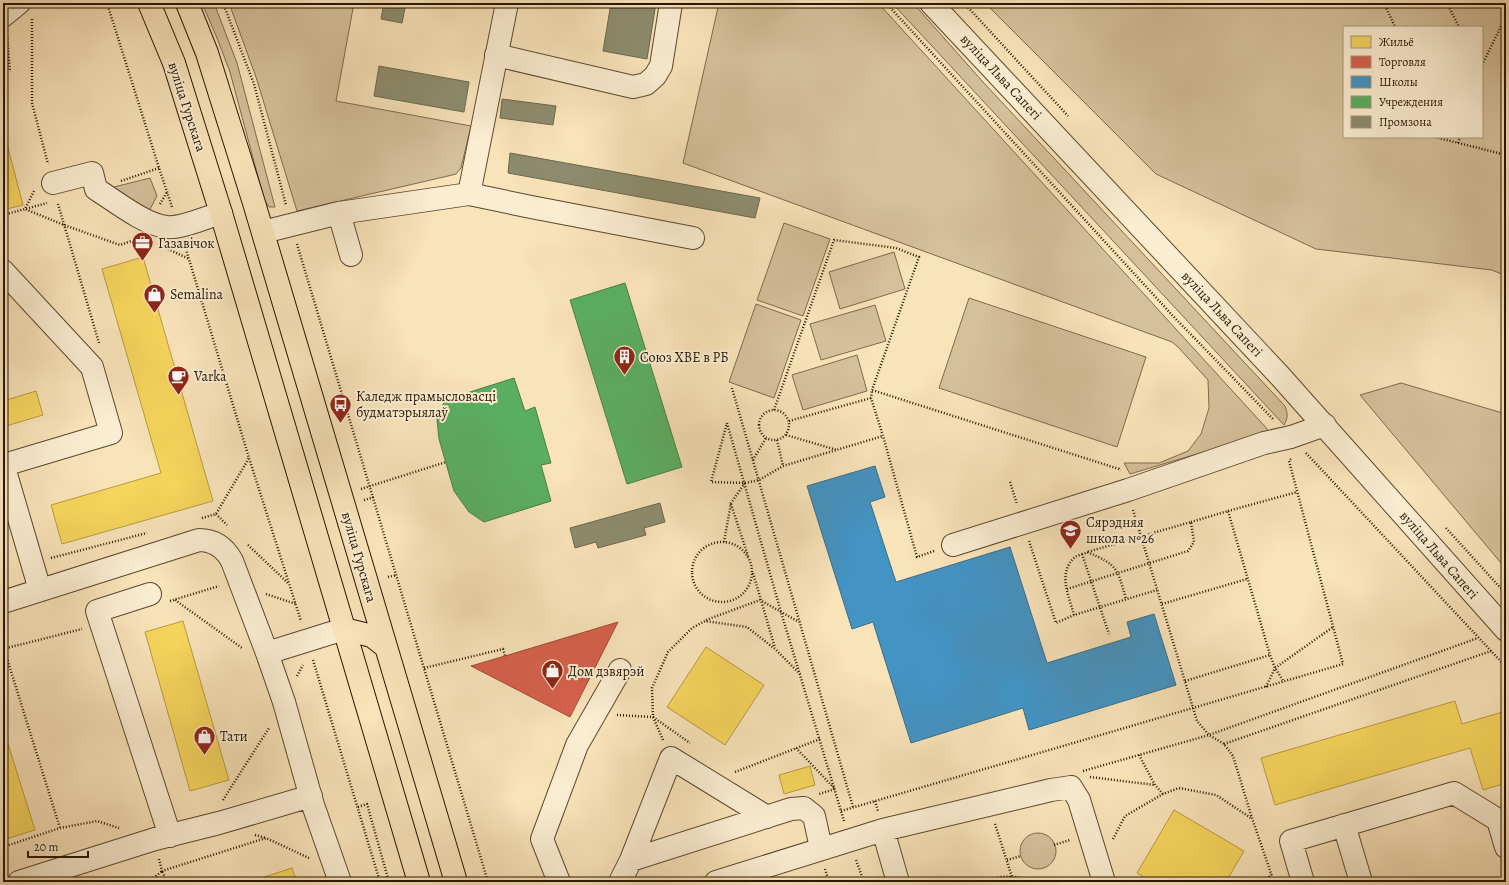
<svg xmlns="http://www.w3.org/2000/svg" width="1509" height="885" viewBox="0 0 1509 885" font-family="Alegreya,serif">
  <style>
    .green { fill: #d5c09a; stroke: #7e6a4d; fill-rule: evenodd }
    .homes { fill: #f6d55c; stroke: #b89b40 }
    .shops { fill: #d6604d; stroke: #a14a36 }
    .schools { fill: #4393c3; stroke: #3a6d88 }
    .public { fill: #5aae61; stroke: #4a8044 }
    .industry { fill: #8c8c6e; stroke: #6d684d }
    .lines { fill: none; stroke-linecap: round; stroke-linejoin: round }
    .minor-casing { stroke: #5b482e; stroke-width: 24 }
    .major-casing { stroke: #261500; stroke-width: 24 }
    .path { stroke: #261500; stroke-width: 2.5; stroke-dasharray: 1 2; stroke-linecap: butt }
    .minor { stroke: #fbedd2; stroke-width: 22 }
    .major { stroke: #f9e3b9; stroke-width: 22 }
    .labels { text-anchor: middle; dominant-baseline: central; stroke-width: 4; stroke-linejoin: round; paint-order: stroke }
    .street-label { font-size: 14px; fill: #261500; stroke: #fbedd2 }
    .poi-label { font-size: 14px; fill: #261500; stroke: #fbedd2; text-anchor: start }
  </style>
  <rect width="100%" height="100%" fill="#f9e3b9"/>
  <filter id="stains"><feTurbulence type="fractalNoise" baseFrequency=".005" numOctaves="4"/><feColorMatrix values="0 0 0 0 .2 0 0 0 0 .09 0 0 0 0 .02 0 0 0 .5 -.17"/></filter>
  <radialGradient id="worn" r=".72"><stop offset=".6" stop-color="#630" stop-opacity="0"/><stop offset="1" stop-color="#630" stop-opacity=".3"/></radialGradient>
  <!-- green -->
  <path class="green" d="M202 3H214L237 63 275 207H269L264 199 230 72 217 38Z
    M229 3H354L336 101 471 126 461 168 456 174 448 176 297 211 256 77Z
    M719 3H878L1270 432 1130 474 1124 463H1159L1188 451 1201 434 1209 408 1208 380 1178 347 1172 342 683 163Z
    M892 3H913L983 82 1285 406C1288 414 1288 418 1284 425Z
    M985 3H1506V276L1492 270 1316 249 1156 174ZM1344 27H1482V137H1344Z
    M150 178 157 196 148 213 110 188Z
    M784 223 830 239 803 316 757 300Z
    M894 252 905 289 840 309 829 272Z
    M969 298 1146 357 1117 447 939 388Z
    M756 304 801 320 774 398 729 382Z
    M875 305 886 341 821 360 810 324Z
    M857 355 867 391 803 410 792 375Z
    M1401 383 1506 414V569L1360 395Z
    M1020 851a18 18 0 1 1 36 0a18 18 0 1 1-36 0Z"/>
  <!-- homes -->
  <path class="homes" d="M7 144 23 205 3 210V145Z
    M143 257 213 501 62 544 51 505 161 473 102 269Z
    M36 391 43 415 3 427V401Z
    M183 621 229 780 190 791 145 632Z
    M706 647 764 685 725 745 667 707Z
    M1455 701 1462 724 1506 711V783L1483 790 1470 748 1275 805 1261 758Z
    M3 728 35 830 3 840Z
    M810 766 815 785 784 794 779 775Z
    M1174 810 1244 851 1226 882H1152L1137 873Z
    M292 868 297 882H249Z"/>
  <!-- shops -->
  <path class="shops" d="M618 622 570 717 471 666 505 656Z"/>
  <!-- schools -->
  <path class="schools" d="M875 466 885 497 870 502 896 582 1010 547 1047 663 1131 637 1127 622 1154 614 1176 685 1029 730 1023 708 911 743 873 622 852 629 807 486Z"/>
  <!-- public -->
  <path class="public" d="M625 283 682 467 627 484 570 300Z
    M514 378 525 411 535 407 551 463 541 465 551 501 484 522 469 512 454 491 439 439 437 419 445 400Z"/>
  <!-- industry -->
  <path class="industry" d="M384 3H406L402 23 381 19Z
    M611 3H656L647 59 603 51Z
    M379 66 469 82 464 112 374 96Z
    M502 99 556 106 553 125 500 118Z
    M510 153 760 198 755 218 508 173Z
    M660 503 665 522 644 528 646 535 598 548 596 542 575 548 570 528Z"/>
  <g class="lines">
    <defs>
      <path id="minor" d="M931 3 1280 376 1506 630
        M3 16 19 3
        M496 55 633 87 646 84 655 76 661 66 671 3
        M53 183 92 173 96 189C115 201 145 225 167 227 180 229 207 217 221 213
        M469 194 531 207 693 238
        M339 213 351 255
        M263 232 339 213 469 194 507 3
        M3 271 92 367 111 433 4 465
        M3 464 40 590
        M953 545 1128 490 1264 443 1291 437 1325 425
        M150 594 97 611 170 836
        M3 602 199 540C215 540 225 548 232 561L267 653 284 702 313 805 340 882
        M267 653 344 629
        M1344 825 1361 882
        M883 830 1051 790 1071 787 1079 800 1104 882
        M631 860 671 758 767 817
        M19 882 155 839 219 823 311 796
        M559 882 542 839 577 745 620 670
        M620 882 631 860 791 809 804 808 814 816 821 848
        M716 882 883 830 898 882
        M1303 882 1291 841 1454 793 1498 820 1506 847"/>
      <path id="major" d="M149 3 174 63 221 213 419 882
        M187 3 207 53 254 203 456 882
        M344 629 372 636 386 647"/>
    </defs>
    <!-- minor casing -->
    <use href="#minor" class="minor-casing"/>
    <!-- major casing -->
    <use href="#major" class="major-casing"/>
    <!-- path -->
    <path class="path" d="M107 3 159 168 172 207
      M223 3 254 84 286 205
      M886 3 1173 316 1273 419
      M964 3 1068 116
      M1384 3 1395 27
      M1447 3 1459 27
      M32 19V103L48 164
      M7 36 10 72
      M1482 65 1506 16
      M1435 137 1506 155
      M1458 143 1460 137
      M121 181 159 168
      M34 191 25 209 64 225 120 245 137 239
      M58 204 99 343
      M160 204 167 192
      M3 215 47 203
      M297 244 488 882
      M185 246 249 458 301 621
      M168 249 189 259
      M732 388 853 807
      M335 402 344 400
      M759 425a15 15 0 1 1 30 0a15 15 0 1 1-30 0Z
      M774 410 834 240 896 248 919 257 872 390
      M789 421 871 398
      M727 423 781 612 844 821
      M786 435 837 450
      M777 440 783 466
      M1306 453 1506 667
      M753 460 766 438
      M1010 482 1017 504
      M745 483 759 480 783 466 883 436
      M361 489 446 462
      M364 500 374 497
      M731 504 748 556
      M1133 510 1197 721 1209 735 1224 744 1233 756 1252 818 1274 882
      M1228 511 1297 492
      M216 514 227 525
      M202 518 216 514 249 458
      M1191 522 1228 511 1270 655 1275 668 1284 682
      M1446 528 1506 594
      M1029 541 1056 623 1074 615 1157 590
      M724 542 731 503 745 483 711 482 727 423
      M692 572a30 30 0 1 1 60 0a30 30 0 1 1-60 0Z
      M248 545 289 584
      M934 551 917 557 883 436 871 398 872 390 1119 469 1120 471
      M1082 554 1109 634
      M51 558 147 533
      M753 573 775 648
      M388 577 397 575
      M1067 589 1188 551 1194 542 1191 522 1087 552
      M266 594 296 604
      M175 600 242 648
      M170 601 219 586
      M1162 604 1247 579
      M1074 615C1069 596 1057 573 1075 557 1078 555 1084 554 1087 552 1118 565 1117 568 1126 599
      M706 620 760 600 799 622
      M3 649 82 629
      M4 649 60 828
      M313 660 380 882
      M424 668 503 649 505 656
      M297 676 303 665
      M1185 681 1270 655
      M1266 687 1275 668 1333 627
      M617 715 653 717 690 743
      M663 740 653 717 652 688 668 652 692 628 705 621 747 627 775 649 801 675
      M1224 744 1491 651
      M796 748 835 789 819 794
      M1139 755 1155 785 1163 794
      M1083 771 1209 735 1478 638
      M735 772 820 739
      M1090 777 1155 785
      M223 800 269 728
      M875 801 878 811
      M358 807 367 804 389 882
      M841 811 1343 664 1289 461 1291 459
      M995 824 1012 877
      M255 835 266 838
      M1113 839 1125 816 1163 794 1179 788 1216 795 1251 818
      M1054 845 1070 840
      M3 847 60 828 97 821 119 828
      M159 859 162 871 266 838 309 858
      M856 860 864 882
      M1007 860 1021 856
      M825 869 829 882
      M149 882 162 871 167 882
      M983 882C1003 874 1017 876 1037 882
      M1266 882 1271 874"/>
    <!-- minor -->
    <use href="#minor" class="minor"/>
    <!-- major -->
    <use href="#major" class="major"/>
  </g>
  <!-- icons -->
  <defs>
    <symbol id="office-pin" viewBox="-11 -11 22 30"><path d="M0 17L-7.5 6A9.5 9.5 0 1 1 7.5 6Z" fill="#8f2418" stroke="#fbedd2"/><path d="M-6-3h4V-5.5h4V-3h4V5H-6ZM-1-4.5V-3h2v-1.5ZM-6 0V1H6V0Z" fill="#fff"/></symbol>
    <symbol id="shop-pin" viewBox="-11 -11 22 30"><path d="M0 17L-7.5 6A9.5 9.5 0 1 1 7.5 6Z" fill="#8f2418" stroke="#fbedd2"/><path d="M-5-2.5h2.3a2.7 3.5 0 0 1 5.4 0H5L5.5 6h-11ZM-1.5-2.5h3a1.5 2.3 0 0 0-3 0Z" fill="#fff"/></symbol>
    <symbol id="building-pin" viewBox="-11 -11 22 30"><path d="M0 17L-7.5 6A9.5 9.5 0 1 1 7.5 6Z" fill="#8f2418" stroke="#fbedd2"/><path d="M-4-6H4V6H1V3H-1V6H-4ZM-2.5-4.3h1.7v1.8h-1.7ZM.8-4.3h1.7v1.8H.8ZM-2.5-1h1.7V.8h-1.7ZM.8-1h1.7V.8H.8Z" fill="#fff"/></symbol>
    <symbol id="cafe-pin" viewBox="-11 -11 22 30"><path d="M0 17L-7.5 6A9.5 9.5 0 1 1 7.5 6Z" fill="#8f2418" stroke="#fbedd2"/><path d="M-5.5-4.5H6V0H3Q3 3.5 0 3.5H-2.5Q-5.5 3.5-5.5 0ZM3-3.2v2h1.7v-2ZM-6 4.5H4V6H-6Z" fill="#fff"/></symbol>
    <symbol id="bus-pin" viewBox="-11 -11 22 30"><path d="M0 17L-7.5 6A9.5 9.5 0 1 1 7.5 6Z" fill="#8f2418" stroke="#fbedd2"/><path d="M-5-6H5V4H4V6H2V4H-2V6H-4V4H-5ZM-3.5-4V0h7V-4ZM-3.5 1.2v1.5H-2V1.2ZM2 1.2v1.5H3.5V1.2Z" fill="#fff"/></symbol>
    <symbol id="school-pin" viewBox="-11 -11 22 30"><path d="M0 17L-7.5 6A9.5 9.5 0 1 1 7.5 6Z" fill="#8f2418" stroke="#fbedd2"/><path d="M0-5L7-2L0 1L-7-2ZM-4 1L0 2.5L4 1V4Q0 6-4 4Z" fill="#fff"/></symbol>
  </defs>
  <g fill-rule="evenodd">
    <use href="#office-pin" x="130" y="230" width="25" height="34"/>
    <use href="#shop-pin" x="142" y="282" width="25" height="34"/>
    <use href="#building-pin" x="612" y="344" width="25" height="34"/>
    <use href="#cafe-pin" x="166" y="364" width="25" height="34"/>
    <use href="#bus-pin" x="328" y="392" width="25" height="34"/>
    <use href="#school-pin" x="1058" y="518" width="25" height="34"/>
    <use href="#shop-pin" x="540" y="658" width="25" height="34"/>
    <use href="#shop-pin" x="192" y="724" width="25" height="34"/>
  </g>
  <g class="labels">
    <!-- street labels -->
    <g class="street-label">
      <text transform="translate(1001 77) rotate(47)">вуліца Льва Сапегі</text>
      <text transform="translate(187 107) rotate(72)">вуліца Гурскага</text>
      <text transform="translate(1222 314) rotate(47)">вуліца Льва Сапегі</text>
      <text transform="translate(1439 555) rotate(49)">вуліца Льва Сапегі</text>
      <text transform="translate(359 557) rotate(74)">вуліца Гурскага</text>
    </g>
    <!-- poi labels -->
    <g class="poi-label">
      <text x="158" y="243">Газавічок</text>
      <text x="170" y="294">Semalina</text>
      <text x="640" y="357">Союз ХВЕ в РБ</text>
      <text x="194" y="376">Varka</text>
      <text x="356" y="396">Каледж прамысловасці<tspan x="356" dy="16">будматэрыялаў</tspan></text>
      <text x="1086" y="522">Сярэдняя<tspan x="1086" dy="16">школа №26</tspan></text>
      <text x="568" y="671">Дом дзвярэй</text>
      <text x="220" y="736">Тати</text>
    </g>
  </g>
  <!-- margin -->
  <rect width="1509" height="885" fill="none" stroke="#f9e3b9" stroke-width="16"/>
  <rect x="4" y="4" width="1501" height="877" fill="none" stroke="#261500" stroke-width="2"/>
  <rect x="8" y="8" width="1493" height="869" fill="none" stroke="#261500"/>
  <!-- legend -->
  <rect x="1343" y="26" width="140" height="112" fill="#fbedd2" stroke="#a6977e"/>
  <rect x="1351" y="36" width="20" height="12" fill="#f6d55c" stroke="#a6977e"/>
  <text x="1379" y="46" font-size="12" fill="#261500">Жильё</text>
  <rect x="1351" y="56" width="20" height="12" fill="#d6604d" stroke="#a6977e"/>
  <text x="1379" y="66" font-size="12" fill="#261500">Торговля</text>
  <rect x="1351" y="76" width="20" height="12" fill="#4393c3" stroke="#a6977e"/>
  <text x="1379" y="86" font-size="12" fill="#261500">Школы</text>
  <rect x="1351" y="96" width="20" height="12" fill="#5aae61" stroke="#a6977e"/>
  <text x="1379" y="106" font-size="12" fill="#261500">Учреждения</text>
  <rect x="1351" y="116" width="20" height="12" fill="#8c8c6e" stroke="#a6977e"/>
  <text x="1379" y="126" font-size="12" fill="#261500">Промзона</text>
  <!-- scale -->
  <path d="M28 851v6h60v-6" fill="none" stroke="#261500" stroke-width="2"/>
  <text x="34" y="851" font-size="12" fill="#261500" stroke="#fbedd2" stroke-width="3" paint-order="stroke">20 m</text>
  <rect width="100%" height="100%" filter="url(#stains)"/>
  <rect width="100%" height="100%" fill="url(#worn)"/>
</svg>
